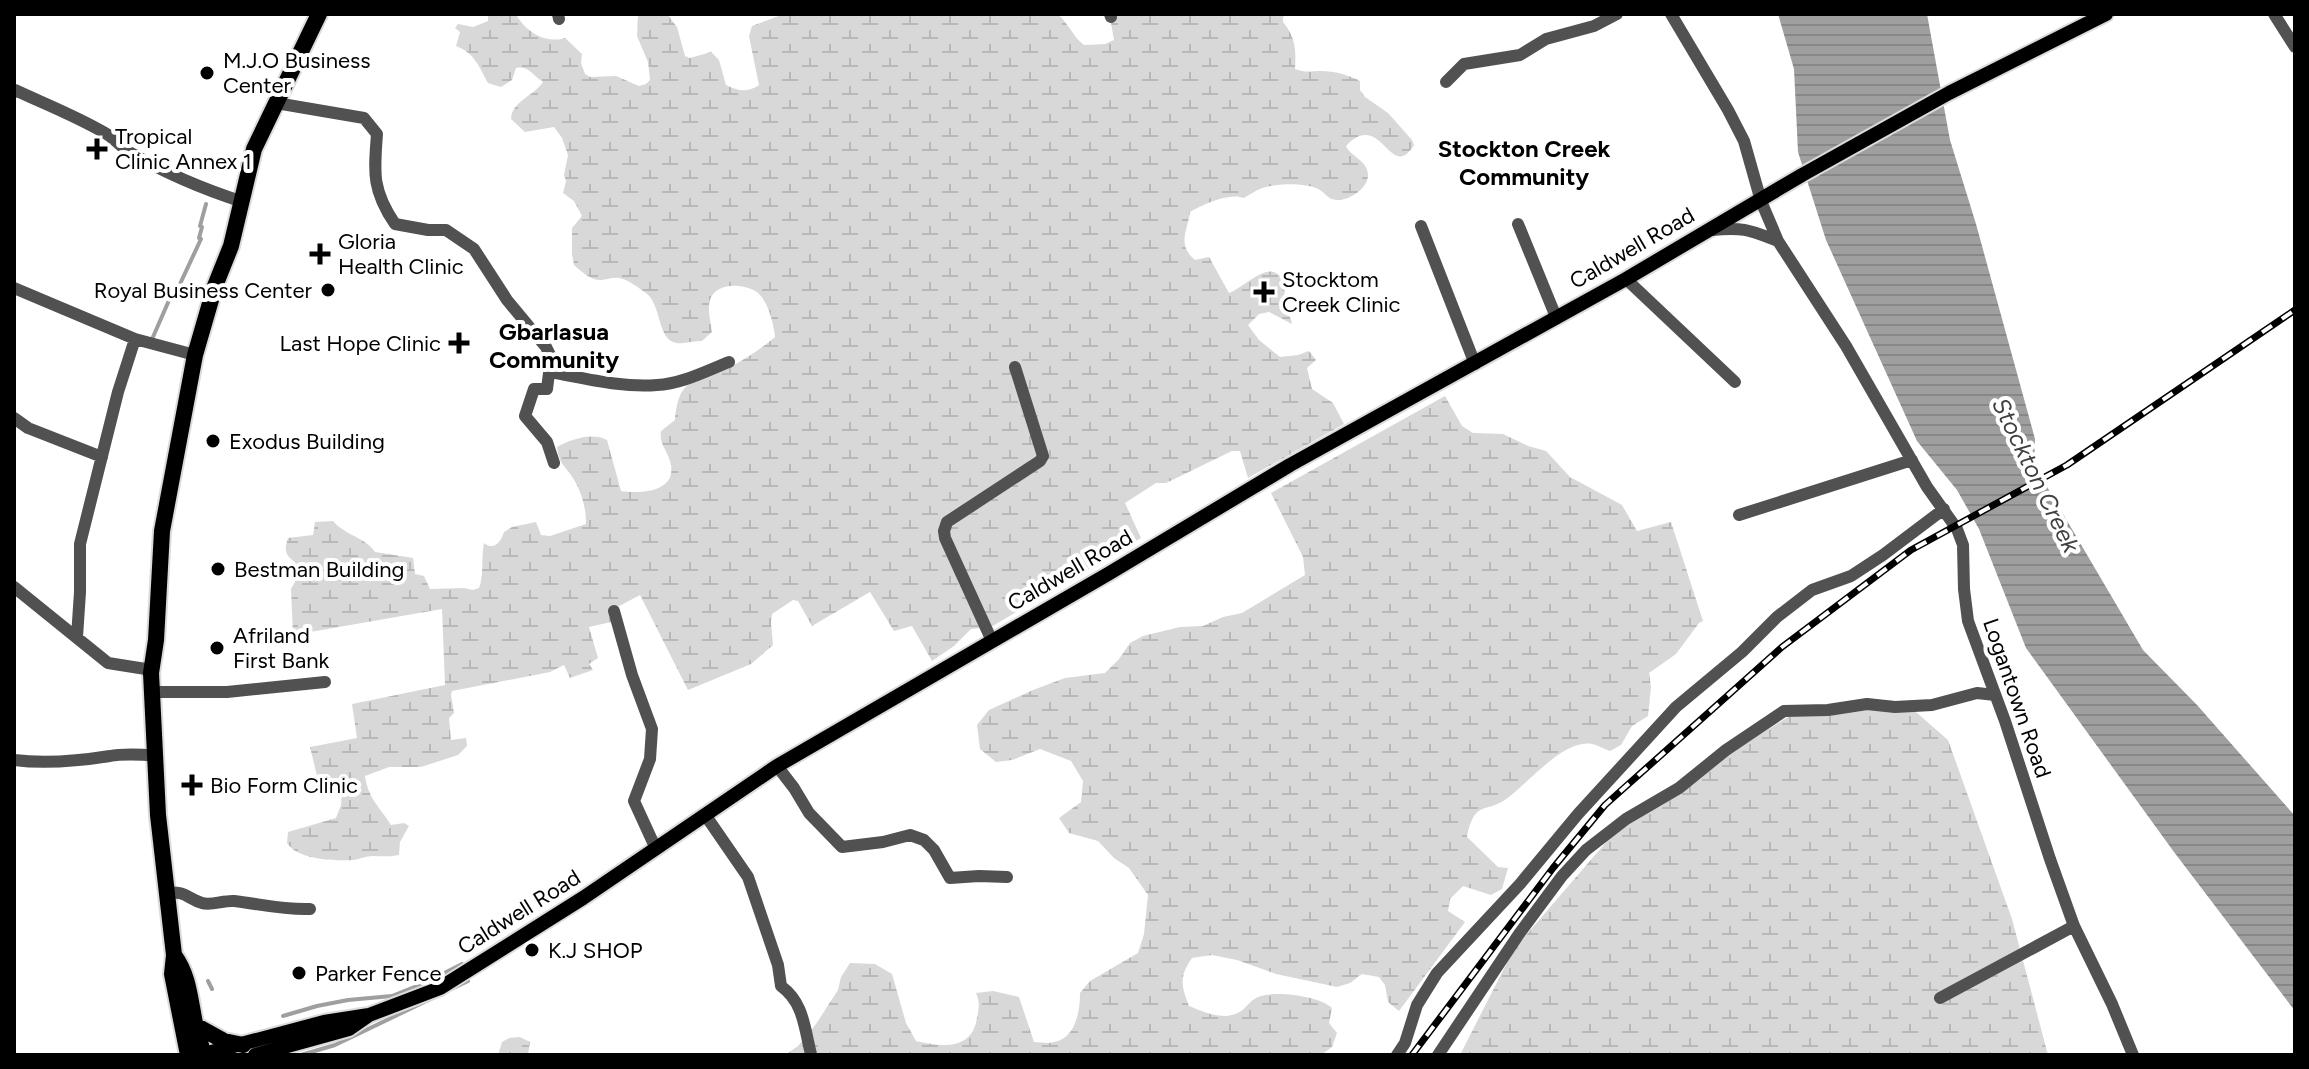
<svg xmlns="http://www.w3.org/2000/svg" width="2309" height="1069" viewBox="0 0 2309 1069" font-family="Figtree,sans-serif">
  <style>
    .wetland { fill: url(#wetland-marsh) }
    .water { fill: url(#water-rules) }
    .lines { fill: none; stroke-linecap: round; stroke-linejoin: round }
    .stream { stroke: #9f9f9f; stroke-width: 4 }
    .major-casing { stroke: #dbdbdb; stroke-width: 18 }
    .highway-casing { stroke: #dbdbdb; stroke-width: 20 }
    .minor { stroke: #515151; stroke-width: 12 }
    .major { stroke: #000; stroke-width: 14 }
    .highway { stroke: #000; stroke-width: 16 }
    .rail-casing { stroke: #000; stroke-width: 7 }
    .rail { stroke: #fff; stroke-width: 4; stroke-dasharray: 12; stroke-linecap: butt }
    .poi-dot { fill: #000; stroke: #fff; stroke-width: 3 }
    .labels { text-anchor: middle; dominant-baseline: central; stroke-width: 8; stroke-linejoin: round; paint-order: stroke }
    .poi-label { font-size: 22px; fill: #000; stroke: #fff; text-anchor: start }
    .street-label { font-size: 22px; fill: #000; stroke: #fff }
    .neighbourhood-label { font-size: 24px; font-weight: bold; fill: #000; stroke: #fff }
    .water-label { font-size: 24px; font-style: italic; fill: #404040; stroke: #fff }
  </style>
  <defs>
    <pattern id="wetland-marsh" width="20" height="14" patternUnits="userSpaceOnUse" patternTransform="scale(2)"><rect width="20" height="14" fill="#d8d8d8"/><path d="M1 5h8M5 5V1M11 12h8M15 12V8" fill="none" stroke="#b8b8b8"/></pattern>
    <pattern id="water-rules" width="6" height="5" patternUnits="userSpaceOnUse" patternTransform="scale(2)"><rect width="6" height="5" fill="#9f9f9f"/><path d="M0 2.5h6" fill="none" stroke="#878787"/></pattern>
  </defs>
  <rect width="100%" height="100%" fill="#fff"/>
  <!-- wetland -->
  <path class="wetland" d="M488 14H516C525 32 546 44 565 38L582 54 581 63 585 74 590 77 616 76 639 86 646 84 650 80 648 62 637 36 638 14H667L677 27 685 56 690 58 711 52 719 60 726 85C738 91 747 93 759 85L749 36 752 26 784 14H1057C1069 23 1072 36 1084 45L1105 44 1114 40 1111 23 1115 14H1287L1283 17V22C1296 38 1296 50 1295 69 1306 73 1311 71 1321 71 1334 71 1349 75 1360 81V90L1365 97 1388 113 1412 140 1414 145C1390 184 1382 108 1346 146 1351 157 1367 160 1368 174 1369 188 1349 201 1337 200 1327 200 1325 191 1316 188 1302 183 1275 183 1260 189 1255 191 1249 195 1244 198 1230 192 1203 204 1190 212 1187 232 1177 245 1195 260L1209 257 1229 293C1241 289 1264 265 1276 273 1280 275 1282 279 1286 282 1286 290 1282 300 1284 307 1287 314 1291 316 1292 324L1269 312 1259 314 1248 325 1259 340 1280 357 1298 355 1309 351 1316 360 1307 368 1312 389 1333 403 1344 424 1248 478 1240 451H1232L1166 483H1156L1125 503 1141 538 991 627 971 629 954 646 932 661 912 626 894 631 870 592 812 626 798 601 793 600 772 614 771 623 773 645 751 664 688 690 640 595 610 611 611 622 589 627 598 658 589 664 593 670 570 678 564 665 550 672 452 691 451 695 454 713 449 718 451 740 466 738 467 746 458 755 421 767H389L365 776C368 798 379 806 391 825L404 823 409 826 400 842 399 855C390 857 382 856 373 856 366 856 360 859 354 860 334 861 298 860 287 843L288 832 336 818 341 805 342 790 321 792 310 747 357 738 352 704 445 685 442 609 293 635 291 589 295 582V562C285 555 284 550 288 538L313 535 315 522 333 521C346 536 365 537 375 552L413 558 415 574 424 576 430 589 464 588 473 590 479 588C484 577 481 557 484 543 494 551 501 542 504 532L512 527 536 522 541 535 550 536 586 524C586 506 581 490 571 475 562 463 559 462 557 447 571 439 593 432 607 440L621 491C641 494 679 492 670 461 667 450 659 444 661 431L675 420C679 375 695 384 728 368 744 360 761 349 775 337 774 325 769 305 760 295 749 283 716 281 710 300 707 309 711 323 712 332L702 341C693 341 685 344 677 343 657 341 662 305 646 293 639 288 627 279 619 278 612 277 607 280 601 280 590 280 582 272 574 265L572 254V228L582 216 574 201 563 193 566 181 564 175 568 155 562 138 554 127 525 132 511 119C512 101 534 96 543 82 533 76 529 65 516 68L512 80 501 87 488 83C479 67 475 53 456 46L460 32 455 28 458 24 473 27 488 21Z
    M1445 396 1462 426 1473 433 1503 434 1528 446 1546 451 1570 477 1622 505 1637 531 1671 522 1703 621 1699 623 1676 654 1649 673 1651 687 1648 716 1632 726 1621 745 1610 751C1604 749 1598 745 1592 744 1564 739 1529 782 1509 797 1486 815 1475 798 1467 837L1498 867 1508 868 1502 889 1491 895 1463 886 1450 899 1448 911 1465 922 1399 1011 1388 1002 1385 985 1379 977 1362 974 1350 983 1337 987 1276 974 1237 960 1212 955 1192 958C1179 977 1181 985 1189 1006 1201 1011 1213 1016 1226 1016 1246 1014 1245 1003 1258 997 1274 990 1320 996 1332 1008L1329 1023 1337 1033 1332 1047 1321 1055H785L798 1046 816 1024 838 990 841 977 850 963 875 964 892 974 906 1023 916 1041C941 1047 972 1051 977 1018 979 1008 980 1002 976 993L993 991 1019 997 1034 1042C1040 1042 1049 1044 1054 1042 1076 1038 1080 1011 1080 993L1090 981 1138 953 1144 934 1148 895 1129 868 1114 858 1098 841 1069 833 1059 818 1081 802 1083 781 1071 761 1040 749 1012 760 996 762 980 749 977 725 989 710 1033 690 1065 678 1105 673 1119 659 1130 643 1143 636 1180 627 1203 626 1223 617 1242 613 1305 575 1303 557 1271 493Z
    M1909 706 1948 740 2012 919 2048 1055H1460L1514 949 1626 819 1796 712Z
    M520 1037 530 1042 528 1055H498L502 1042 509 1038Z"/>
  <!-- water -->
  <path class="water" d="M1778 14H1927L1950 140 1976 224 2035 439 2034 474 2046 485 2143 650 2197 705 2295 816V1011L2174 852 2026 648 1979 529 1957 490 1917 441 1826 240 1798 152 1794 69Z"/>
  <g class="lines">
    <!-- stream -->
    <path class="stream" d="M153 337 170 298 173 299 201 239 199 238 202 227 200 226 206 204
      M208 981 212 989
      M283 1016 317 1006 348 1000 392 996 427 982 462 964
      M301 1055 335 1045 468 981"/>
    <defs>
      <path id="major" d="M200 1055 324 1022 369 1015 440 988 583 898 777 766 1108 574 1290 465 1626 279 1802 175 1949 93 2106 14
        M255 1055 349 1029 369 1015"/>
      <path id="highway" d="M174 955C189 975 190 999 195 1023 197 1034 201 1044 204 1055
        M195 1025 224 1041 243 1045
        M188 1055 172 974 174 955 158 815 151 673 156 640 162 531 195 355 215 286 231 246 254 149 319 14"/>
    </defs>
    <!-- major casing -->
    <use href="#major" class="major-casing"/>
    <!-- highway casing -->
    <use href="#highway" class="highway-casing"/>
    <!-- minor -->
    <path class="minor" d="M558 14 559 19
      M1110 14 1111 17
      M1671 14 1728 110 1744 141 1761 201 1778 241 1846 346 1927 487 1957 529 1963 545 1964 589 1968 621 2005 721 2050 859 2074 926 2112 1004 2133 1055
      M2274 14 2295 47
      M1446 82 1464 64 1520 55 1546 39 1594 26 1617 14
      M14 92 15 90C45 104 76 116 105 133 114 138 120 146 129 152 165 173 203 189 243 202
      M276 103 364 118 377 134C374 173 372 190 395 224L428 230H446L474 249 507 300 546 347 551 357 547 389H534L525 416 547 442 554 463
      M1518 224 1556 317
      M1421 226 1475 364
      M1712 230C1744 227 1749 230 1778 241
      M1626 279 1735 382
      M14 288 135 339 195 355
      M550 372C584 378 622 388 657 385 681 384 706 371 729 362
      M14 418 28 428 102 457
      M1739 515 1912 460
      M14 587 108 663 152 670
      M614 611 632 675 652 729 650 759 634 801 656 849
      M77 637 80 592V544L118 392 135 339
      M992 641 945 538 944 531 947 522 1040 461 1043 456 1015 367
      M153 692H227L325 682
      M14 760C45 764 79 761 110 756 124 753 141 755 155 755
      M777 766 794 788 809 813 842 847 883 842 910 835 924 840 934 850 950 878 979 876 1007 877
      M706 816 748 877 778 965 781 986C804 1003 804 1027 811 1054
      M166 893C185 890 188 899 202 903 211 906 224 900 234 901 260 904 283 910 310 909
      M1940 998 2074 926
      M1397 1055 1405 1043 1417 1005 1437 973 1520 884 1578 814 1676 707 1742 652 1777 617 1812 590 1851 576 1883 555 1944 509
      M1438 1055 1519 934 1562 876 1586 850 1626 819 1679 788 1726 750 1784 711 1828 710 1867 704 1895 707 1932 705 1977 693 1995 695"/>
    <!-- major -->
    <use href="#major" class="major"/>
    <!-- highway -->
    <use href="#highway" class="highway"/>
    <defs>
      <path id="rail" d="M1412 1055 1553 868 1605 805 1782 647 1911 550 2067 465 2295 310"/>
    </defs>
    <!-- rail casing -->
    <use href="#rail" class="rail-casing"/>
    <!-- rail -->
    <use href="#rail" class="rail"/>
  </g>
  <!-- markers -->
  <g class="poi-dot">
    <circle cx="207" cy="73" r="8"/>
    <path d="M93 137h8v8h8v8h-8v8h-8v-8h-8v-8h8z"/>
    <path d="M316 242h8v8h8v8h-8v8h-8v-8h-8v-8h8z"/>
    <circle cx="328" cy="290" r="8"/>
    <path d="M1260 280h8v8h8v8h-8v8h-8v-8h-8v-8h8z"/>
    <path d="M455 331h8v8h8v8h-8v8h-8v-8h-8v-8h8z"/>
    <circle cx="213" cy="441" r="8"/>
    <circle cx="218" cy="569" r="8"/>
    <circle cx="217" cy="648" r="8"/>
    <path d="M188 773h8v8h8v8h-8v8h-8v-8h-8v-8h8z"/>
    <circle cx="532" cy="950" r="8"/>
    <circle cx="299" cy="973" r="8"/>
  </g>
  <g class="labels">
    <!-- poi labels -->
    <g class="poi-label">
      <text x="223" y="60">M.J.O Business<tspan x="223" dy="25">Center</tspan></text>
      <text x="115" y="136">Tropical<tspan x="115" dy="25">Clinic Annex 1</tspan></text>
      <text x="338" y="241">Gloria<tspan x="338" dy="25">Health Clinic</tspan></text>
      <text x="1282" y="279">Stocktom<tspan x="1282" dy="25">Creek Clinic</tspan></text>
      <text x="312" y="290" text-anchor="end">Royal Business Center</text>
      <text x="441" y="343" text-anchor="end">Last Hope Clinic</text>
      <text x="229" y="441">Exodus Building</text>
      <text x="234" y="569">Bestman Building</text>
      <text x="233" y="635">Afriland<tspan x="233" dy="25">First Bank</tspan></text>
      <text x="210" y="785">Bio Form Clinic</text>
      <text x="548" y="950">K.J SHOP</text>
      <text x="315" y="973">Parker Fence</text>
    </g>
    <!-- street labels -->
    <g class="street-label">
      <text transform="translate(1632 248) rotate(-30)">Caldwell Road</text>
      <text transform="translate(1070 570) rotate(-30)">Caldwell Road</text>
      <text transform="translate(2017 698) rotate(71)">Logantown Road</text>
      <text transform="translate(519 912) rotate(-32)">Caldwell Road</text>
    </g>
    <!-- neighbourhood labels -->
    <g class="neighbourhood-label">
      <text x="1524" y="148">Stockton Creek<tspan x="1524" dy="28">Community</tspan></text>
      <text x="554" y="331">Gbarlasua<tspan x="554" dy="28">Community</tspan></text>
    </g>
    <!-- water labels -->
    <g class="water-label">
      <text transform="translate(2036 475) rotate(64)">Stockton Creek</text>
    </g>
  </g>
  <!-- border -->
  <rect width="2309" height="1069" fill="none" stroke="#000000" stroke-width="32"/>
</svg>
